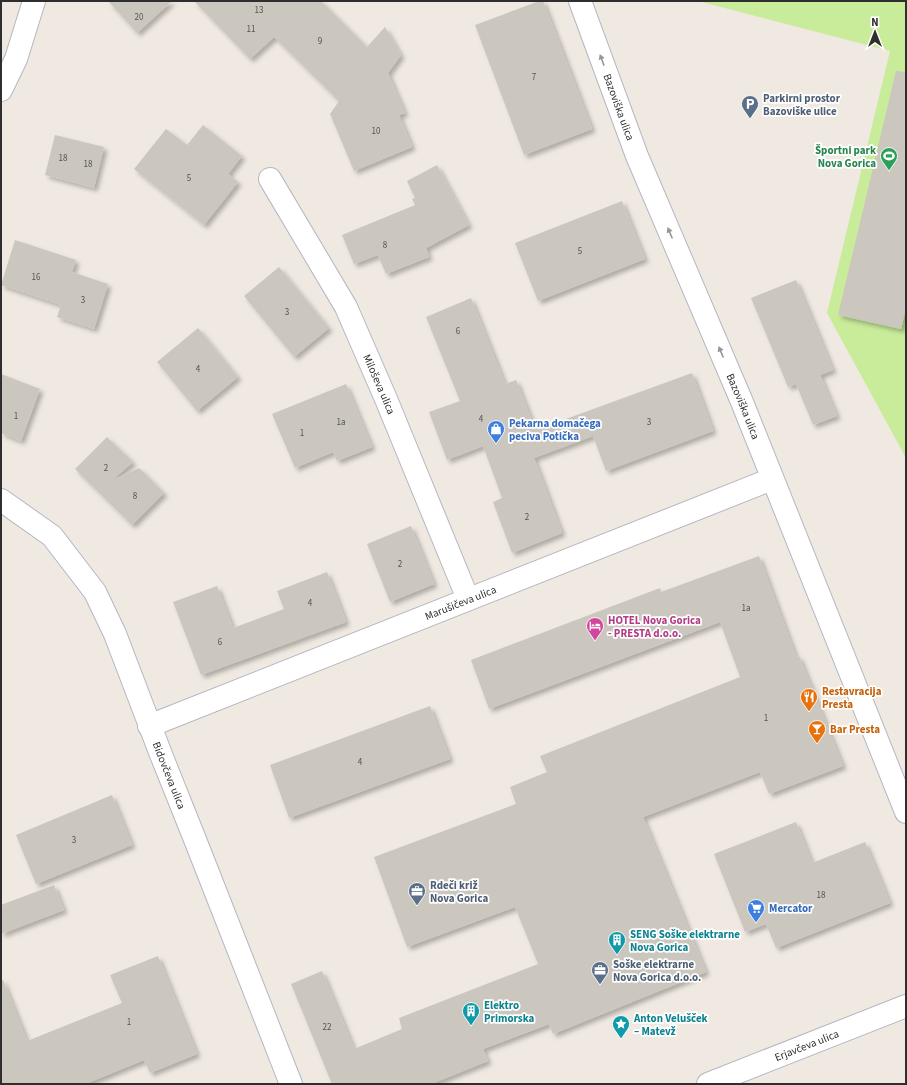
<svg xmlns="http://www.w3.org/2000/svg" width="907" height="1085" viewBox="0 0 907 1085" font-family="'Source Sans 3',sans-serif">
  <style>
    .pitch { fill: #c9ec9a }
    .building { fill: #cbc7bf; filter: url(#shadow) }
    .lines { fill: none; stroke-linecap: round; stroke-linejoin: round }
    .minor-casing { stroke: #b4b7c1; stroke-width: 24 }
    .tertiary-casing { stroke: #b4b7c1; stroke-width: 24 }
    .secondary-casing { stroke: #b4b7c1; stroke-width: 24 }
    .minor { stroke: #fff; stroke-width: 22 }
    .tertiary { stroke: #fff; stroke-width: 22 }
    .secondary { stroke: #fff; stroke-width: 22 }
    .oneway { fill: #969696 }
    .labels { text-anchor: middle; dominant-baseline: central; stroke-width: 3.5; stroke-linejoin: round; paint-order: stroke }
    .number-label { font-size: 9px; fill: #555452 }
    .service-label { font-size: 11px; font-weight: bold; fill: #4e5e75; stroke: #fff; text-anchor: start }
    .street-label { font-size: 11px; fill: #2e2e2e; stroke: #fff }
    .leisure-label { font-size: 11px; font-weight: bold; fill: #27864d; stroke: #fff; text-anchor: end }
    .shop-label { font-size: 11px; font-weight: bold; fill: #366cbe; stroke: #fff; text-anchor: start }
    .hotel-label { font-size: 11px; font-weight: bold; fill: #b23c85; stroke: #fff; text-anchor: start }
    .food-label { font-size: 11px; font-weight: bold; fill: #c56008; stroke: #fff; text-anchor: start }
    .culture-label { font-size: 11px; font-weight: bold; fill: #0d838f; stroke: #fff; text-anchor: start }
  </style>
  <defs>
    <filter id="shadow"><feDropShadow dx="3.5" dy="3.5" stdDeviation="2" flood-color="#0004"/></filter>
  </defs>
  <rect width="100%" height="100%" fill="#efe9e1"/>
  <!-- pitch -->
  <path class="pitch" d="M698 1H906V458L827 313 890 51Z"/>
  <!-- building -->
  <path class="building" d="M108 1H172L137 33Z
    M194 1H321L367 47 385 27 401 55 388 73 405 113 399 115 412 147 354 171 330 114 339 101 274 37 250 59Z
    M539 1H543L592 129 524 155 475 25Z
    M896 71 906 72V308L901 329 838 315Z
    M203 125 242 156 228 174 238 182 204 225 134 169 166 129 187 145Z
    M55 135 104 147 94 188 45 175Z
    M437 165 469 225 426 248 429 257 386 274 378 255 354 264 342 235 415 205 412 199 415 198 407 181Z
    M622 201 645 259 538 301 515 243Z
    M15 240 76 260 72 272 108 284 94 329 57 317 61 305 1 285Z
    M279 267 329 328 294 357 244 296Z
    M796 280 833 370 820 375 837 416 813 425 796 384 788 387 751 298Z
    M471 298 505 384 516 380 535 429 541 426V428L692 373 713 431 606 471 593 436 534 458 562 533 512 553 493 502 502 498 483 446 447 460 429 412 460 401 426 317Z
    M198 328 238 377 197 411 157 362Z
    M1 374 40 389 21 441 1 433Z
    M346 384 372 447 337 461 333 452 295 468 272 414Z
    M107 437 133 462 112 480 139 468 164 493 132 525 75 469Z
    M411 526 434 584 390 602 367 544Z
    M759 556 796 657 799 656 843 766 769 794 760 772 643 817 706 972 553 1034 549 1024 483 1049 488 1061 431 1084H332L291 984 322 971 354 1049 402 1029 399 1018 538 964 515 907 407 947 374 857 516 804 510 787 547 772 540 756 740 677 720 622 489 709 471 660 660 588 661 592Z
    M327 572 346 622 201 675 173 602 217 586 233 628 284 609 277 591Z
    M430 706 450 759 289 818 270 765Z
    M112 795 132 845 36 884 16 835Z
    M796 822 812 863 865 842 890 903 776 948 766 924 745 932 714 854Z
    M54 885 64 910 1 934V905Z
    M158 956 197 1054 150 1073 144 1060 85 1084H1V980H3L27 1041 122 1003 110 975Z"/>
  <g class="lines">
    <defs>
      <g id="minor">
        <path id="s1" d="M580 1 637 156 742 402 906 812"/>
        <path id="s2" d="M270 179 346 307 386 399 468 599"/>
        <path id="s3" d="M1 500 52 536 95 592 115 634 160 752 196 842 291 1084"/>
        <path id="s4" d="M149 726 772 479"/>
      </g>
      <path id="tertiary" d="M1 90 16 59 34 1"/>
      <g id="secondary">
        <path id="s5" d="M708 1084 906 1006"/>
      </g>
    </defs>
    <!-- minor casing -->
    <use href="#minor" class="minor-casing"/>
    <!-- tertiary casing -->
    <use href="#tertiary" class="tertiary-casing"/>
    <!-- secondary casing -->
    <use href="#secondary" class="secondary-casing"/>
    <!-- minor -->
    <use href="#minor" class="minor"/>
    <!-- tertiary -->
    <use href="#tertiary" class="tertiary"/>
    <!-- secondary -->
    <use href="#secondary" class="secondary"/>
  </g>
  <!-- one-way arrows -->
  <defs><path id="oneway-solid" d="M-6-.8H1V-3.2L6.5 0L1 3.2V.8H-6Z"/></defs>
  <g class="oneway">
    <use href="#oneway-solid" transform="translate(602 60) rotate(-110)"/>
    <use href="#oneway-solid" transform="translate(670 233) rotate(-113)"/>
    <use href="#oneway-solid" transform="translate(721 352) rotate(-113)"/>
  </g>
  <!-- icons -->
  <defs>
    <symbol id="parking-pin" viewBox="-11 -11 22 30"><path d="M0 17L-7.5 6A9.5 9.5 0 1 1 7.5 6Z" fill="#5c6f8a" stroke="#fff"/><path d="M-3.5-5.5H1a3.5 3.5 0 0 1 0 7H-1V5.5H-3.5ZM-1-3.4V-.6H.8a1.4 1.4 0 0 0 0-2.8Z" fill="#fff"/></symbol>
    <symbol id="stadium-pin" viewBox="-11 -11 22 30"><path d="M0 17L-7.5 6A9.5 9.5 0 1 1 7.5 6Z" fill="#2e9e5b" stroke="#fff"/><path d="M0-5a6.5 5 0 1 0 0 10a6.5 5 0 1 0 0-10ZM-3.5-1.8h7v3.6h-7Z" fill="#fff"/></symbol>
    <symbol id="shop-pin" viewBox="-11 -11 22 30"><path d="M0 17L-7.5 6A9.5 9.5 0 1 1 7.5 6Z" fill="#3f7fe0" stroke="#fff"/><path d="M-5-2.5h2.3a2.7 3.5 0 0 1 5.4 0H5L5.5 6h-11ZM-1.5-2.5h3a1.5 2.3 0 0 0-3 0Z" fill="#fff"/></symbol>
    <symbol id="hotel-pin" viewBox="-11 -11 22 30"><path d="M0 17L-7.5 6A9.5 9.5 0 1 1 7.5 6Z" fill="#d1479c" stroke="#fff"/><path d="M-6-4.5h1.5V1H6V5H4.5V3h-9V5H-6ZM-4 0a1.8 1.8 0 1 1 3.6 0ZM.5 0V-2.5h3Q6-2.5 6 0Z" fill="#fff"/></symbol>
    <symbol id="restaurant-pin" viewBox="-11 -11 22 30"><path d="M0 17L-7.5 6A9.5 9.5 0 1 1 7.5 6Z" fill="#e8710a" stroke="#fff"/><path d="M-5-6h1v4h1v-4h1v4h1v-4h1v5L-1.5 .5V6h-2V.5L-5-1ZM5-6V6H3V1.5H1.5Q1.5-4 5-6Z" fill="#fff"/></symbol>
    <symbol id="bar-pin" viewBox="-11 -11 22 30"><path d="M0 17L-7.5 6A9.5 9.5 0 1 1 7.5 6Z" fill="#e8710a" stroke="#fff"/><path d="M-6-5H6L.8 .8V4.5H3.5V6h-7V4.5H-.8V.8Z" fill="#fff"/></symbol>
    <symbol id="office-pin" viewBox="-11 -11 22 30"><path d="M0 17L-7.5 6A9.5 9.5 0 1 1 7.5 6Z" fill="#5c6f8a" stroke="#fff"/><path d="M-6-3h4V-5.5h4V-3h4V5H-6ZM-1-4.5V-3h2v-1.5ZM-6 0V1H6V0Z" fill="#fff"/></symbol>
    <symbol id="supermarket-pin" viewBox="-11 -11 22 30"><path d="M0 17L-7.5 6A9.5 9.5 0 1 1 7.5 6Z" fill="#3f7fe0" stroke="#fff"/><path d="M-6-5.5h2.5l.6 2H6L4.5 2H-2.5L-4.4-4H-6ZM-1.5 3.2a1.3 1.3 0 1 0 .1 0ZM3 3.2a1.3 1.3 0 1 0 .1 0Z" fill="#fff"/></symbol>
    <symbol id="building-pin" viewBox="-11 -11 22 30"><path d="M0 17L-7.5 6A9.5 9.5 0 1 1 7.5 6Z" fill="#0f9aa8" stroke="#fff"/><path d="M-4-6H4V6H1V3H-1V6H-4ZM-2.5-4.3h1.7v1.8h-1.7ZM.8-4.3h1.7v1.8H.8ZM-2.5-1h1.7V.8h-1.7ZM.8-1h1.7V.8H.8Z" fill="#fff"/></symbol>
    <symbol id="sight-pin" viewBox="-11 -11 22 30"><path d="M0 17L-7.5 6A9.5 9.5 0 1 1 7.5 6Z" fill="#0f9aa8" stroke="#fff"/><path d="M0-6L1.8-2.2L6-1.7L2.9 1.2L3.7 5.4L0 3.3L-3.7 5.4L-2.9 1.2L-6-1.7L-1.8-2.2Z" fill="#fff"/></symbol>
  </defs>
  <g fill-rule="evenodd">
    <use href="#parking-pin" x="740" y="94" width="20" height="27"/>
    <use href="#stadium-pin" x="879" y="146" width="20" height="27"/>
    <use href="#shop-pin" x="486" y="419" width="20" height="27"/>
    <use href="#hotel-pin" x="585" y="616" width="20" height="27"/>
    <use href="#restaurant-pin" x="799" y="687" width="20" height="27"/>
    <use href="#bar-pin" x="807" y="719" width="20" height="27"/>
    <use href="#office-pin" x="407" y="881" width="20" height="27"/>
    <use href="#supermarket-pin" x="746" y="898" width="20" height="27"/>
    <use href="#building-pin" x="607" y="930" width="20" height="27"/>
    <use href="#office-pin" x="590" y="960" width="20" height="27"/>
    <use href="#building-pin" x="461" y="1001" width="20" height="27"/>
    <use href="#sight-pin" x="611" y="1014" width="20" height="27"/>
  </g>
  <g class="labels">
    <!-- number labels -->
    <g class="number-label">
      <text x="259" y="10">13</text>
      <text x="139" y="17">20</text>
      <text x="251" y="29">11</text>
      <text x="320" y="41">9</text>
      <text x="534" y="77">7</text>
      <text x="376" y="131">10</text>
      <text x="63" y="158">18</text>
      <text x="88" y="164">18</text>
      <text x="189" y="178">5</text>
      <text x="385" y="245">8</text>
      <text x="580" y="251">5</text>
      <text x="36" y="277">16</text>
      <text x="83" y="300">3</text>
      <text x="287" y="312">3</text>
      <text x="458" y="331">6</text>
      <text x="198" y="369">4</text>
      <text x="16" y="416">1</text>
      <text x="481" y="419">4</text>
      <text x="341" y="422">1a</text>
      <text x="649" y="422">3</text>
      <text x="302" y="433">1</text>
      <text x="106" y="468">2</text>
      <text x="135" y="496">8</text>
      <text x="527" y="517">2</text>
      <text x="400" y="564">2</text>
      <text x="310" y="603">4</text>
      <text x="746" y="608">1a</text>
      <text x="220" y="642">6</text>
      <text x="766" y="718">1</text>
      <text x="360" y="762">4</text>
      <text x="74" y="840">3</text>
      <text x="821" y="895">18</text>
      <text x="129" y="1022">1</text>
      <text x="327" y="1027">22</text>
    </g>
    <!-- service labels -->
    <g class="service-label">
      <text x="763" y="98">Parkirni prostor<tspan x="763" dy="13">Bazoviške ulice</tspan></text>
      <text x="430" y="885">Rdeči križ<tspan x="430" dy="13">Nova Gorica</tspan></text>
      <text x="613" y="964">Soške elektrarne<tspan x="613" dy="13">Nova Gorica d.o.o.</tspan></text>
    </g>
    <!-- street labels -->
    <g class="street-label">
      <text stroke="none"><textPath href="#s1" startOffset="113">Bazoviška ulica</textPath></text>
      <text stroke="none"><textPath href="#s2" startOffset="233">Miloševa ulica</textPath></text>
      <text stroke="none"><textPath href="#s1" startOffset="437">Bazoviška ulica</textPath></text>
      <text stroke="none"><textPath href="#s4" startOffset="335">Marušičeva ulica</textPath></text>
      <text stroke="none"><textPath href="#s3" startOffset="331">Bidovčeva ulica</textPath></text>
      <text stroke="none"><textPath href="#s5" startOffset="106">Erjavčeva ulica</textPath></text>
    </g>
    <!-- leisure labels -->
    <g class="leisure-label">
      <text x="876" y="150">Športni park<tspan x="876" dy="13">Nova Gorica</tspan></text>
    </g>
    <!-- shop labels -->
    <g class="shop-label">
      <text x="509" y="423">Pekarna domačega<tspan x="509" dy="13">peciva Potička</tspan></text>
      <text x="769" y="908">Mercator</text>
    </g>
    <!-- hotel labels -->
    <g class="hotel-label">
      <text x="608" y="620">HOTEL Nova Gorica<tspan x="608" dy="13">- PRESTA d.o.o.</tspan></text>
    </g>
    <!-- food labels -->
    <g class="food-label">
      <text x="822" y="691">Restavracija<tspan x="822" dy="13">Presta</tspan></text>
      <text x="830" y="729">Bar Presta</text>
    </g>
    <!-- culture labels -->
    <g class="culture-label">
      <text x="630" y="934">SENG Soške elektrarne<tspan x="630" dy="13">Nova Gorica</tspan></text>
      <text x="484" y="1005">Elektro<tspan x="484" dy="13">Primorska</tspan></text>
      <text x="634" y="1018">Anton Velušček<tspan x="634" dy="13">– Matevž</tspan></text>
    </g>
  </g>
  <!-- border -->
  <rect width="907" height="1085" fill="none" stroke="#2e2e2e" stroke-width="4"/>
  <!-- north arrow -->
  <g transform="translate(875 32)" stroke="#ffffff" stroke-width="3" paint-order="stroke">
  <path d="M0-3L7 15L0 10L-7 15Z" fill="#2e2e2e"/>
  <text y="-6" font-size="11" font-weight="bold" text-anchor="middle" fill="#2e2e2e">N</text>
  </g>
</svg>
